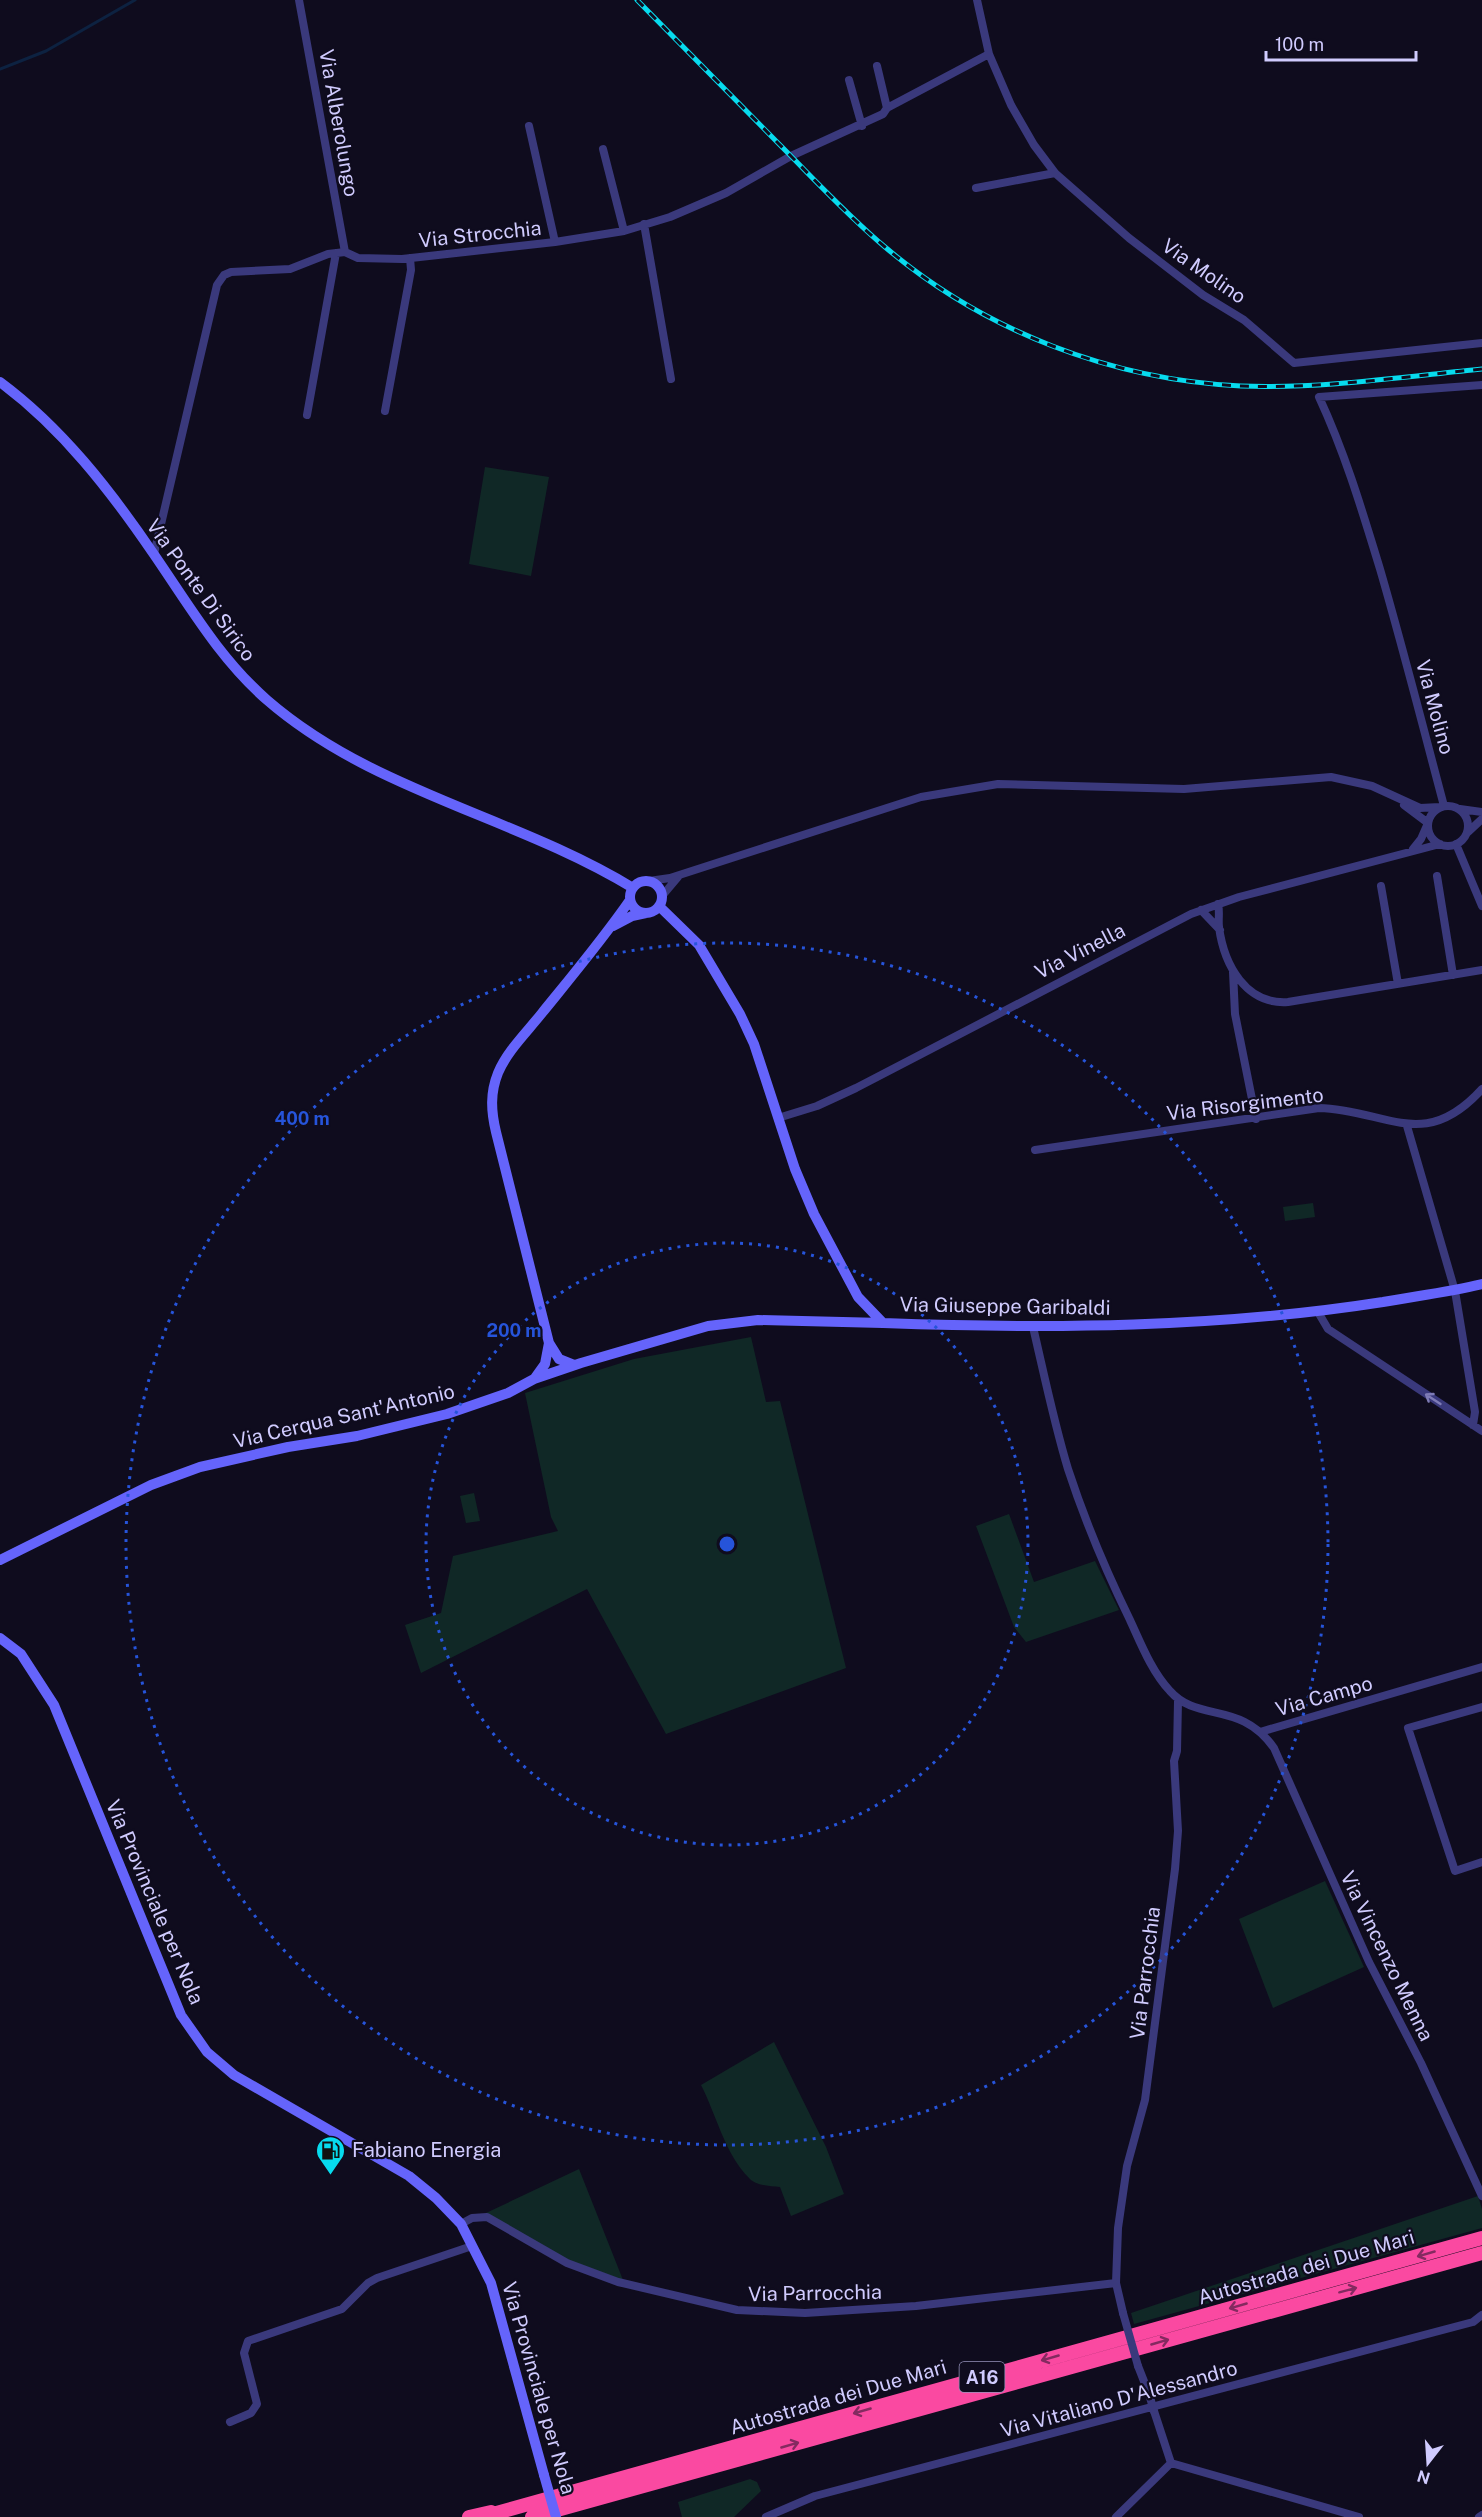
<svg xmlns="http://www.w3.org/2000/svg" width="1482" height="2517" viewBox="0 0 1482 2517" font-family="'Public Sans',sans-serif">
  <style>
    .green { fill: #102826 }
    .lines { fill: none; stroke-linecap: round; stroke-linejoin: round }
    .stream { stroke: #0d2241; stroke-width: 3 }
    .street { stroke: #3a397c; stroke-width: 8 }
    .secondary { stroke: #6564fb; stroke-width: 10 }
    .highway { stroke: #fa49a1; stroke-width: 14 }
    .rail-casing { stroke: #07dbee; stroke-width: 5 }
    .rail { stroke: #0f0c1e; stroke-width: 3; stroke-dasharray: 9; stroke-linecap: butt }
    .street-bridge { stroke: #3a397c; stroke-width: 8 }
    .secondary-bridge { stroke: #6564fb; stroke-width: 10 }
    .oneway { stroke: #7e7bb6 }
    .oneway2 { stroke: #842a60 }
    .ring { fill: none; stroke: #2654da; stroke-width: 3; stroke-dasharray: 3 6 }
    .labels { text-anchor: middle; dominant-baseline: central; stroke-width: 4.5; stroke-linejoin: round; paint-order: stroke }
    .shield { fill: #0f0c1e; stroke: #9692bb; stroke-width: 1.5 }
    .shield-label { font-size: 18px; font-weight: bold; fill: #d0cbfe }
    .street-label { font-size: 20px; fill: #d0cbfe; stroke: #0f0c1e }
    .poi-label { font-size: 20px; fill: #d0cbfe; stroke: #0f0c1e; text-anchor: start }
    .centre { fill: #2654da; stroke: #0f0c1e; stroke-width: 3 }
    .ring-label { font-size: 18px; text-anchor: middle; font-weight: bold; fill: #2654da; stroke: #0f0c1e; stroke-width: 4.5; stroke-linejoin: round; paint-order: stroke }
  </style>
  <rect width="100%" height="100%" fill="#0f0c1e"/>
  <!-- green -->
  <path class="green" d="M485 467 549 477 531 576 469 564Z
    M1313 1203 1315 1217 1285 1221 1283 1207Z
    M751 1337 766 1402 780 1401 846 1668 666 1734 587 1589 421 1673 405 1625 441 1613 453 1556 558 1531 551 1517 525 1393 634 1359Z
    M474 1493 480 1521 466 1523 460 1496Z
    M1009 1514 1034 1582 1095 1561 1119 1610 1026 1642 1014 1627 976 1526Z
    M1325 1881 1364 1967 1273 2008 1239 1919Z
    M774 2042 826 2147 844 2194 791 2216 780 2187C770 2186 756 2186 749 2178 725 2154 716 2114 701 2085Z
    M579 2169 623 2280 568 2260 486 2213Z
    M1478 2196 1482 2209V2228L1134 2324 1131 2313Z
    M750 2479 757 2482 761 2491 734 2517H682L678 2502Z"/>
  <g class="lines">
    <!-- stream -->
    <path class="stream" d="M0 69 46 51 135 0"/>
    <!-- street -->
    <path class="street" d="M299 0 345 252
      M977 0 989 54 1011 105 1034 145 1055 173 1129 238 1203 295 1244 320 1294 363 1482 343
      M877 66 887 108
      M849 80 862 126
      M529 126 555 242
      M603 149 624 231
      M976 188 1055 173
      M644 224 671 379
      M385 411 411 270 410 258
      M307 415 336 253
      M154 554 217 285 224 275 231 272 290 269 328 254 345 252 358 258 402 259 555 242 624 231 670 217 726 193 791 156 883 114 887 108 989 54
      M1404 805 1428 823 1421 839 1413 849
      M1428 826a20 20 0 1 1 40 0a20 20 0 1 1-40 0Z
      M1444 806C1423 727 1403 648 1380 569 1362 510 1345 453 1319 397L1482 385
      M1460 809 1482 812
      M1468 832 1482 819
      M1456 844 1482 906
      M1437 876 1453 975
      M649 881 670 878 921 797 998 784 1184 789 1331 777 1372 786 1420 808 1440 807
      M1381 886 1398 984
      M662 896 678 877
      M1218 904C1220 912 1218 919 1219 927 1224 965 1246 1005 1288 1002L1482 970
      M1201 910 1220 930
      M1233 972 1235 1014 1256 1119
      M778 1118 817 1106 856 1088 1191 914 1239 897 1440 844
      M1407 1126 1455 1291 1475 1412 1473 1425
      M1035 1150 1319 1108C1387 1110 1424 1153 1482 1089
      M1318 1312 1328 1329 1482 1431
      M1033 1327C1044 1374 1054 1423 1068 1469 1085 1521 1106 1571 1130 1620 1141 1644 1152 1672 1170 1691 1198 1723 1240 1700 1274 1748L1369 1962 1421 2063 1482 2196
      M1482 1707 1408 1728 1455 1871 1482 1862
      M1260 1732 1482 1667
      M461 2224 472 2218 487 2217 567 2263 618 2282 737 2310 805 2313 916 2306 1116 2283
      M1123 2313 1116 2283 1118 2228 1127 2166 1145 2100 1175 1869 1178 1831 1174 1761 1177 1751 1178 1701
      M1138 2366 1149 2394
      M230 2422 251 2413 257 2404 244 2353 248 2341 342 2309 368 2283 377 2278 472 2246
      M1171 2463 1359 2517
      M766 2517 815 2496 1473 2322 1482 2315
      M1116 2517 1171 2463 1154 2411
      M1479 2517 1482 2515"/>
    <!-- secondary -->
    <path class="secondary" d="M0 382C62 428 110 490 153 553 189 605 219 658 267 700 373 792 515 816 633 888
      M630 897a16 16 0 1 1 32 0a16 16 0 1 1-32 0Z
      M659 906 699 945 740 1014 754 1044 795 1169 814 1214 858 1297 883 1323C1050 1329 1217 1328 1383 1302 1416 1296 1449 1292 1482 1284
      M613 926 632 916 646 913
      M574 1365 559 1359 549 1343 496 1132C491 1111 490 1093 498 1073 507 1051 527 1032 542 1013 572 976 603 939 630 900
      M535 1378 545 1364 549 1343
      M0 1560 151 1485 200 1467 288 1447 357 1436 447 1414 508 1393 534 1379 581 1363 708 1326 758 1320 883 1323
      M0 1638 21 1654 54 1705 181 2015 207 2052 234 2075 409 2176 436 2198 461 2224 491 2283 544 2475"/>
    <!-- highway -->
    <path class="highway" d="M469 2517 491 2512
      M482 2517 1482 2238
      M532 2517 1482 2253"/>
    <defs>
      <path id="rail" d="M637 0C684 48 732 96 779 144 814 179 847 215 885 247 984 331 1112 380 1241 386 1321 389 1402 377 1482 369"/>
    </defs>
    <!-- rail casing -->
    <use href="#rail" class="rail-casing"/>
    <!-- rail -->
    <use href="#rail" class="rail"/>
    <!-- street-bridge -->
    <path class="street-bridge" d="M1123 2313 1138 2366
      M1149 2394 1154 2411"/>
    <!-- secondary-bridge -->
    <path class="secondary-bridge" d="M544 2475 556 2517"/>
  </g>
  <!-- one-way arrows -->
  <defs><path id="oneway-shaft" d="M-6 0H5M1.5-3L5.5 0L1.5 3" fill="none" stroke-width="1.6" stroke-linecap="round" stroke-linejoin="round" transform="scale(1.5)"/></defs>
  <use class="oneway" href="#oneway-shaft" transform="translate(1433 1399) rotate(-147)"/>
  <g class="oneway2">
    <use href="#oneway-shaft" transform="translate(1426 2254) rotate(164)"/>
    <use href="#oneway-shaft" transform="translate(1348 2290) rotate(-15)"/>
    <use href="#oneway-shaft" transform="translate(1238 2306) rotate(164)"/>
    <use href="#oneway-shaft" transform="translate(1160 2342) rotate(-16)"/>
    <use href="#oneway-shaft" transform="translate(1050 2358) rotate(164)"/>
    <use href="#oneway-shaft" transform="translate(862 2411) rotate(164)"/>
    <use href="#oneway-shaft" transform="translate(790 2445) rotate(-16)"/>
  </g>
  <!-- distance rings -->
  <g class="ring">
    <circle cx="727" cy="1544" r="301"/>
    <circle cx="727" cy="1544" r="601"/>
  </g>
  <!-- icons -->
  <defs>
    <symbol id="fuel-pin" viewBox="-11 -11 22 30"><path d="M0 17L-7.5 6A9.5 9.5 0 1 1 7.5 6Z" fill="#07dbee" stroke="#0f0c1e"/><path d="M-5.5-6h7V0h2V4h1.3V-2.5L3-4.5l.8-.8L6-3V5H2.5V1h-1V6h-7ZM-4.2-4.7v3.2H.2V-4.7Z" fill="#111"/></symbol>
  </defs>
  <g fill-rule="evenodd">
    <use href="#fuel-pin" x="314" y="2134" width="33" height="45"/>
  </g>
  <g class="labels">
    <!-- shield labels -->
    <rect class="shield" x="959.5" y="2362" width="45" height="30" rx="4.5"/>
    <g class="shield-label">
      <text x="982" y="2377">A16</text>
    </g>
    <!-- street labels -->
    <g class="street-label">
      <text transform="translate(339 123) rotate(80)">Via Alberolungo</text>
      <text transform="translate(480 234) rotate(-6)">Via Strocchia</text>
      <text transform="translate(1204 271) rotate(35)">Via Molino</text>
      <text transform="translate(201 590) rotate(54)">Via Ponte Di Sirico</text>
      <text transform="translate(1435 707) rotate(75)">Via Molino</text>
      <text transform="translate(1080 951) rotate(-27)">Via Vinella</text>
      <text transform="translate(1245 1104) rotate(-7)">Via Risorgimento</text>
      <text transform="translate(1005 1306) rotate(1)">Via Giuseppe Garibaldi</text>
      <text transform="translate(344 1416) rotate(-13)">Via Cerqua Sant'Antonio</text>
      <text transform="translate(1324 1696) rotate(-16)">Via Campo</text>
      <text transform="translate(155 1902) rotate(67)">Via Provinciale per Nola</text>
      <text transform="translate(1387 1956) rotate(64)">Via Vincenzo Menna</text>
      <text transform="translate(1145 1973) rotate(-83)">Via Parrocchia</text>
      <text transform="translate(1306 2267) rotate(-16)">Autostrada dei Due Mari</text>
      <text transform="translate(815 2293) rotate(-1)">Via Parrocchia</text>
      <text transform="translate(539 2388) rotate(74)">Via Provinciale per Nola</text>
      <text transform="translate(838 2397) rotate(-16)">Autostrada dei Due Mari</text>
      <text transform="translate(1119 2399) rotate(-15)">Via Vitaliano D'Alessandro</text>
    </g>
    <!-- poi labels -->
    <g class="poi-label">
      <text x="352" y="2150">Fabiano Energia</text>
    </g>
  </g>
  <circle cx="727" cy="1544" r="9" class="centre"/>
  <g class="ring-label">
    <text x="302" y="1125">400 m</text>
    <text x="514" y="1337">200 m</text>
  </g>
  <!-- north arrow -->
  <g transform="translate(1428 2463) rotate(197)" stroke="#0f0c1e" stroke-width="4.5" paint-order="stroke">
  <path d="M0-4.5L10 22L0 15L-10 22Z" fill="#d0cbfe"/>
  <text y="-9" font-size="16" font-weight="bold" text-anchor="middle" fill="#d0cbfe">N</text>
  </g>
  <!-- scale -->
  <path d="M1266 51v9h150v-9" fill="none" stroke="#d0cbfe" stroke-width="3"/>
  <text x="1275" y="51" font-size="18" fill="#d0cbfe" stroke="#0f0c1e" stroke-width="4.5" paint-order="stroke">100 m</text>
</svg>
